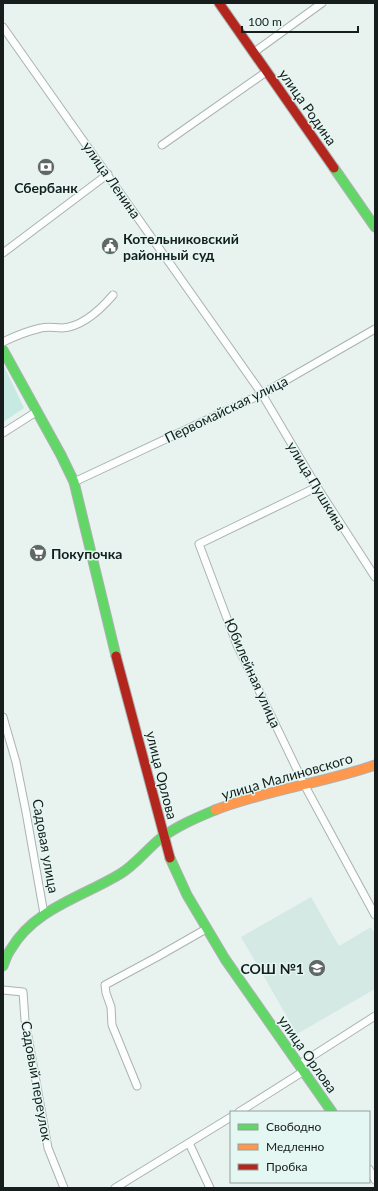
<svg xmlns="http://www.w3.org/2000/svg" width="378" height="1191" viewBox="0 0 378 1191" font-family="Lato,sans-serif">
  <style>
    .built { fill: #d4e9e4 }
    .green { fill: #c6e9e1 }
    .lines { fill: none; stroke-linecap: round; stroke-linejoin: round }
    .street-casing { stroke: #abb3b1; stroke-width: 9 }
    .fast-casing { stroke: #abb3b1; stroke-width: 11 }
    .slow-casing { stroke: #abb3b1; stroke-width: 11 }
    .jam-casing { stroke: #abb3b1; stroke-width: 11 }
    .street { stroke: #fcfdfd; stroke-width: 7 }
    .fast { stroke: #63d668; stroke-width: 9 }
    .slow { stroke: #ff974d; stroke-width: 9 }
    .jam { stroke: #b3261e; stroke-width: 9 }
    .labels { text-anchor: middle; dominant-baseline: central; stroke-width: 3; stroke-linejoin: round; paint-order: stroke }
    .street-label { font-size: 14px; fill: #171d1c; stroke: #e4f7f2 }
    .poi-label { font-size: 14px; font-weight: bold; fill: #171d1c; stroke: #e4f7f2; text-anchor: start }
  </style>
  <rect width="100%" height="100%" fill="#e8f3f0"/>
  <!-- built -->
  <path class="built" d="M311 897 339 946 371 927 375 934V989L297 1034 241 937Z"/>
  <!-- green -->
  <path class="green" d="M3 364 24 408 3 422Z"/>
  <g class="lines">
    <defs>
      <path id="street" d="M3 27 262 394 317 487 375 577
        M253 53 322 3
        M162 145 266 72
        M3 253 108 174
        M3 342C15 336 28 331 41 328 48 326 55 328 62 328 82 327 101 309 113 295
        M3 433 36 412
        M74 482 262 394 375 329
        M317 487 199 544 237 645 305 786 375 915
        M3 717 16 762 26 812 44 914
        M3 990 23 992 25 1020 48 1148 64 1188
        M300 1064 375 1016
        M137 1086 112 1025 111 1007 106 993 105 985 157 957 206 929
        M239 1112 304 1071
        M189 1143 210 1188
        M369 1169 375 1180
        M115 1188 231 1117"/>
      <path id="fast" d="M334 168 375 227
        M3 350 61 455 74 482 116 656
        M170 858 187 895 225 959 332 1112
        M3 966C5 961 7 954 11 949 34 909 82 897 120 874 135 865 147 849 161 838 177 826 196 818 215 810"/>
      <path id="slow" d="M215 810C267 790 323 783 375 765"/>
      <path id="jam" d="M219 3 334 168
        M116 656 170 858"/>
    </defs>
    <!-- street casing -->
    <use href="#street" class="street-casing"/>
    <!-- fast casing -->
    <use href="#fast" class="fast-casing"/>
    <!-- slow casing -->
    <use href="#slow" class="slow-casing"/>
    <!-- jam casing -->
    <use href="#jam" class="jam-casing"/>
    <!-- street -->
    <use href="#street" class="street"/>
    <!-- fast -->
    <use href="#fast" class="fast"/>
    <!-- slow -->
    <use href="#slow" class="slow"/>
    <!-- jam -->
    <use href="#jam" class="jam"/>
  </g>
  <!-- icons -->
  <defs>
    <symbol id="bank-disc" viewBox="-11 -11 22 22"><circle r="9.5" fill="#606866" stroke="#e4f7f2"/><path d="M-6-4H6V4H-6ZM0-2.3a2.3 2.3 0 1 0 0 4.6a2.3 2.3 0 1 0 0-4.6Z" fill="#fff"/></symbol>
    <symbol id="civic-disc" viewBox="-11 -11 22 22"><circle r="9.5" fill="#606866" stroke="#e4f7f2"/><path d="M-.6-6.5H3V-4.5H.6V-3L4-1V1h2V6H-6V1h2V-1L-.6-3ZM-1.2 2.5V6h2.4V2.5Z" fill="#fff"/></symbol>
    <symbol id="supermarket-disc" viewBox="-11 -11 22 22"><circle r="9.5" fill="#606866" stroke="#e4f7f2"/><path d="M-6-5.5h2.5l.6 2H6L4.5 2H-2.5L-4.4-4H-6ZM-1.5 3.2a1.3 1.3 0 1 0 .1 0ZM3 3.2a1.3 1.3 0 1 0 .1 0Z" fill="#fff"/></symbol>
    <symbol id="school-disc" viewBox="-11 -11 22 22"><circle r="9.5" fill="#606866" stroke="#e4f7f2"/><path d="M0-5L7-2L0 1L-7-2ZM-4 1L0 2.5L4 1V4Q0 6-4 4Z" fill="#fff"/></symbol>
  </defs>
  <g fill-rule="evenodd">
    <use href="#bank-disc" x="36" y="157" width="20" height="20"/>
    <use href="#civic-disc" x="100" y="236" width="20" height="20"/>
    <use href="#supermarket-disc" x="28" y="543" width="20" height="20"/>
    <use href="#school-disc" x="307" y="958" width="20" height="20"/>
  </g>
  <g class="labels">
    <!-- street labels -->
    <g class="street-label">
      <text transform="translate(308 107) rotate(55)">улица Родина</text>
      <text transform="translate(112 180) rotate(55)">улица Ленина</text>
      <text transform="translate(226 409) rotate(-26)">Первомайская улица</text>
      <text transform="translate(317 486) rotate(59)">улица Пушкина</text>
      <text transform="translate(253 673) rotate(66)">Юбилейная улица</text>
      <text transform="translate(162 775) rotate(76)">улица Орлова</text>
      <text transform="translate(287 776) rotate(-16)">улица Малиновского</text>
      <text transform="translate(46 846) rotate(80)">Садовая улица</text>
      <text transform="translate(308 1054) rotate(55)">улица Орлова</text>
      <text transform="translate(37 1081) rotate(80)">Садовый переулок</text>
    </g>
    <!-- poi labels -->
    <g class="poi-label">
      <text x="46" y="187" text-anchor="middle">Сбербанк</text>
      <text x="123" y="238">Котельниковский<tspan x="123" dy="16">районный суд</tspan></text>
      <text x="51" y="553">Покупочка</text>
      <text x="304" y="968" text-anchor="end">СОШ №1</text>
    </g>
  </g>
  <!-- border -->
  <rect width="378" height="1191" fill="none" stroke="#171d1c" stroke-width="8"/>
  <!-- legend -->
  <rect x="230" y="1111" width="140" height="72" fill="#e4f7f2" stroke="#92a09c"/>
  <rect x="238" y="1124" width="20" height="6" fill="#63d668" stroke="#92a09c"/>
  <text x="266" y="1131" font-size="12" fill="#171d1c">Свободно</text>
  <rect x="238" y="1144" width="20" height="6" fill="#ff974d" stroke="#92a09c"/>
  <text x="266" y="1151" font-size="12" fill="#171d1c">Медленно</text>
  <rect x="238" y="1164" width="20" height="6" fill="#b3261e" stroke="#92a09c"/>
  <text x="266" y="1171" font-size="12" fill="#171d1c">Пробка</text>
  <!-- scale -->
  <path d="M242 26v6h116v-6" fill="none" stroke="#171d1c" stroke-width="2"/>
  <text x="248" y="26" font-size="12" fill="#171d1c" stroke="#e4f7f2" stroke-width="3" paint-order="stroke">100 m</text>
</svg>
